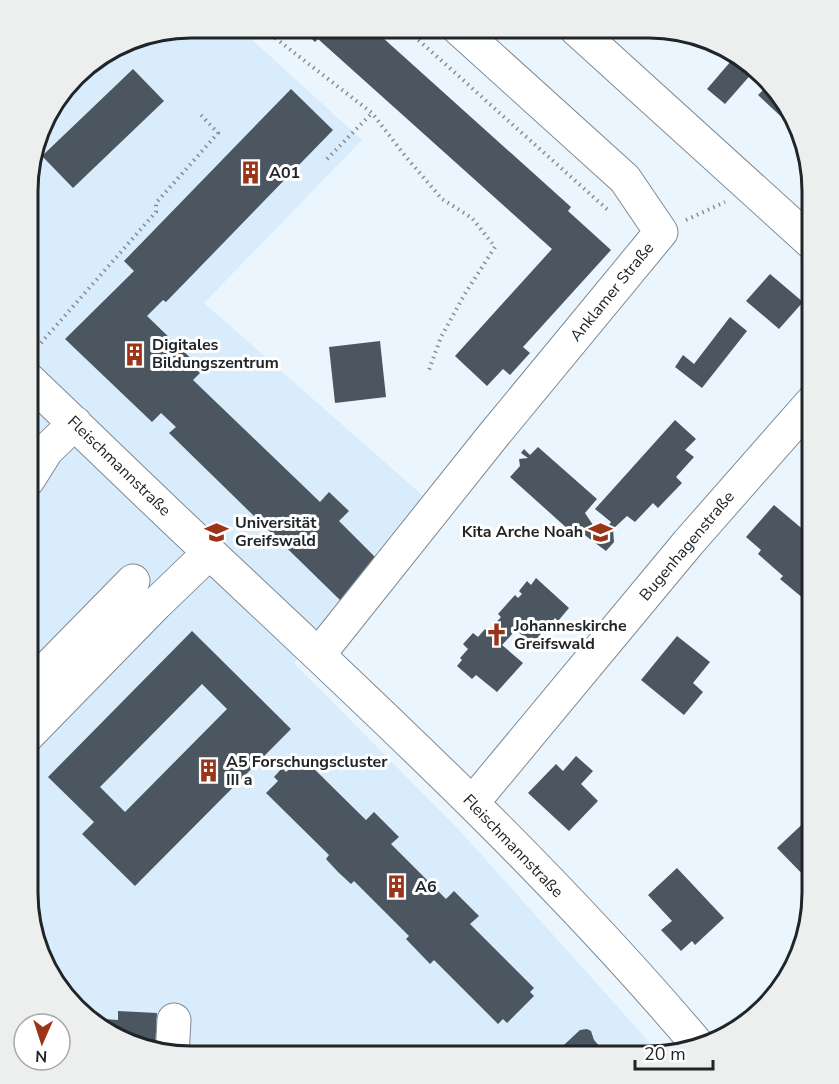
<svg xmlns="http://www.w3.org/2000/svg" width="839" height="1084" viewBox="0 0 839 1084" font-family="'Nunito Sans',sans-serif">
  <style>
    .built { fill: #d9ecfc }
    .building { fill: #4c5660; fill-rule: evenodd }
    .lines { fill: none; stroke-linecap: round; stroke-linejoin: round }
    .minor-casing { stroke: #7f8a94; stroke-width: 35 }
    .major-casing { stroke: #7f8a94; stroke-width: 35 }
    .path { stroke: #868d94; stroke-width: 4; stroke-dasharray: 1.5 4.5; stroke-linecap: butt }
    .minor { stroke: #fff; stroke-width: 33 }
    .major { stroke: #fff; stroke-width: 33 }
    .labels { text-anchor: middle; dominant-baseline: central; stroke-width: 6; stroke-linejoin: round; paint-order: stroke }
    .poi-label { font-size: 16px; font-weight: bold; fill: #202529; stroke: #fff; text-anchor: start }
    .street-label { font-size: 16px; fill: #202529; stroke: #fff }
    .rim { fill: none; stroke: #202529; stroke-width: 3 }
  </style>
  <rect width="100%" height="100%" fill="#ebf5fe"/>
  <!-- built -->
  <path class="built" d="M190 27H238L362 140 204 303 430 502 382 562 294 663 459 830 660 1054 649 1057 169 1056 99 1029 44 966 27 894 28 169 49 109 83 67 137 36Z"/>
  <!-- building -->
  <path class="building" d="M299 27 372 28 571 207 568 211 611 250 523 347 530 353 510 375 503 369 487 386 455 356 552 249 318 39 315 42Z
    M737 54 754 71 725 104 707 89Z
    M133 69 164 101 73 188 42 156Z
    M767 86 795 118 796 121 791 126 758 95Z
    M291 89 333 130 166 302 163 300 147 316 203 370 193 380 320 502 329 492 349 511 339 521 380 562 341 601 169 433 176 427 161 413 152 422 65 339 134 271 124 261Z
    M770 274 803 302 779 329 746 301Z
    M730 317 747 331 702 388 675 367 683 355 694 364Z
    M380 341 386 397 335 403 329 347Z
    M675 420 696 439 685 450 694 457 676 477 682 483 658 508 653 503 635 522 627 516 613 529 614 542 606 551 582 533 579 538 575 534 576 528 574 525 569 530 510 477 520 466 519 459 528 458 521 453 524 449 530 455 538 447 597 499 585 513 595 528 600 524 609 525 611 522 595 509Z
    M774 505 812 537V611L807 606 810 604 780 579 783 576 758 554 761 550 746 537Z
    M536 578 569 608 558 621 555 618 532 644 516 630 502 645 523 663 497 692 476 675 472 679 457 666 462 660 460 658 468 649 463 644 473 633 478 637 485 629 488 632 501 617 498 614 515 595 518 598 522 594 519 591 527 581 531 585Z
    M192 631 291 729 135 886 82 834 94 822 48 777ZM202 684 227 709 125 812 100 787Z
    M677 636 710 662 693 683 703 692 684 715 641 680Z
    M576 756 593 771 581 784 598 801 569 831 528 793 556 764 563 771Z
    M302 757 366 820 374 812 399 837 391 844 446 899 454 891 479 916 470 924 534 988 530 992 534 996 507 1023 503 1019 498 1024 434 960 430 964 406 939 409 936 354 881 351 884 338 872 326 859 329 855 266 793 278 781 274 777 282 768 286 772Z
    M812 815V884L777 848Z
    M677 868 724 918 695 945 692 941 681 951 661 930 672 921 648 895Z
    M118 1011 157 1013 155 1050 99 1029 90 1018 118 1020Z
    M587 1029 591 1031 594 1040 609 1057H551L580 1030Z"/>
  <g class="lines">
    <defs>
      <path id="minor" d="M28 379C89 437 149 496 210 553 378 711 549 869 698 1045
        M28 480 47 450 75 423
        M319 654 492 437 661 232 625 179 458 28
        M27 689 133 581
        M27 736 156 604 209 553
        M471 801 483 790 688 543 812 402
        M172 1056 174 1020"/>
      <path id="major" d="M575 28 812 243"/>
    </defs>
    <!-- minor casing -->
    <use href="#minor" class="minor-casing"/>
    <!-- major casing -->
    <use href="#major" class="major-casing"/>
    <!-- path -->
    <path class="path" d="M261 27 372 113 406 157 442 199 472 218 495 247 466 292 441 337 429 370
      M405 28 610 212
      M327 159 372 113
      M686 220 725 202
      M33 352 156 212V203L218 133 200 114"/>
    <!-- minor -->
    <use href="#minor" class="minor"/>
    <!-- major -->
    <use href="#major" class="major"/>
  </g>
  <!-- icons -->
  <defs>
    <symbol id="building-bare" viewBox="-9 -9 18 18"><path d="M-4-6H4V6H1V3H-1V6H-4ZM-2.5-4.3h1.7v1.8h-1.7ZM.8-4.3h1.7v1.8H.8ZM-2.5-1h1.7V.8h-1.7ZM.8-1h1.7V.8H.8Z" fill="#9c3419" stroke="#fff" stroke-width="2.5" paint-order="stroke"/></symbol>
    <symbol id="university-bare" viewBox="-9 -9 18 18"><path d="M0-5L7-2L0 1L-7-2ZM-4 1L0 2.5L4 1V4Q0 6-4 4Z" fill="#9c3419" stroke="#fff" stroke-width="2.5" paint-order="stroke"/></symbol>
    <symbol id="school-bare" viewBox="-9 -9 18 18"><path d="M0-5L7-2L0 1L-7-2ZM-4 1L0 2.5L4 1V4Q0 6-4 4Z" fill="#9c3419" stroke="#fff" stroke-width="2.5" paint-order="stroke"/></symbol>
    <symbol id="church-bare" viewBox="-9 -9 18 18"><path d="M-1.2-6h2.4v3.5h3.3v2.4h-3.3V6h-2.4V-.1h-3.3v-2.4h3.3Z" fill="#9c3419" stroke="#fff" stroke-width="2.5" paint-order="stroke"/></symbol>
  </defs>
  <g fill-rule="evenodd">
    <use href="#building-bare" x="234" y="156" width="33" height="33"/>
    <use href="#building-bare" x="118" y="338" width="33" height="33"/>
    <use href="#university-bare" x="200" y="516" width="33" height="33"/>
    <use href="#school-bare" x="584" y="516" width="33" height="33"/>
    <use href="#church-bare" x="480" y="618" width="33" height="33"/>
    <use href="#building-bare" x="192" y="754" width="33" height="33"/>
    <use href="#building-bare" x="380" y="870" width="33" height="33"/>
  </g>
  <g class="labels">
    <!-- poi labels -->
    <g class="poi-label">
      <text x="269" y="173">A01</text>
      <text x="152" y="345">Digitales<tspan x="152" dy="18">Bildungszentrum</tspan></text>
      <text x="235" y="523">Universität<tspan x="235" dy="18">Greifswald</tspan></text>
      <text x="583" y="532" text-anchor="end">Kita Arche Noah</text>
      <text x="514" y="626">Johanneskirche<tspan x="514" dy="18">Greifswald</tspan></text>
      <text x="226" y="762">A5 Forschungscluster<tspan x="226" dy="18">III a</tspan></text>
      <text x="415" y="887">A6</text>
    </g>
    <!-- street labels -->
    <g class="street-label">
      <text transform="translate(612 292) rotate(-51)">Anklamer Straße</text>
      <text transform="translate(119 466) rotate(44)">Fleischmannstraße</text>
      <text transform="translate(687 546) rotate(-50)">Bugenhagenstraße</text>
      <text transform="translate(513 846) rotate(46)">Fleischmannstraße</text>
    </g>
  </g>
  <!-- crop -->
  <path d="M0 0H839V1084H0ZM191 38H649A153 153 0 0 1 802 191V893A153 153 0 0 1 649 1046H191A153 153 0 0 1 38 893V191A153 153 0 0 1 191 38Z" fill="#edeeee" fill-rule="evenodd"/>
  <path class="rim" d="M191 38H649A153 153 0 0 1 802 191V893A153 153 0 0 1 649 1046H191A153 153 0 0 1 38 893V191A153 153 0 0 1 191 38Z"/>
  <!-- north arrow -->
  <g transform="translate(42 1042) rotate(183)"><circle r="28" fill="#ffffff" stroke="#a6a8a9" stroke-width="1.5"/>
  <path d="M0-4.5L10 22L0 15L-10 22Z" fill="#9c3419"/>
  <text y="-9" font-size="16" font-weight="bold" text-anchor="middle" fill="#202529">N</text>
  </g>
  <!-- scale -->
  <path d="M635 1060v9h78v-9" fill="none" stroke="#202529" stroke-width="3"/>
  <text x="644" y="1060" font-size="18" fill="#202529" stroke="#ffffff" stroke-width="4.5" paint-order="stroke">20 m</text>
</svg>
